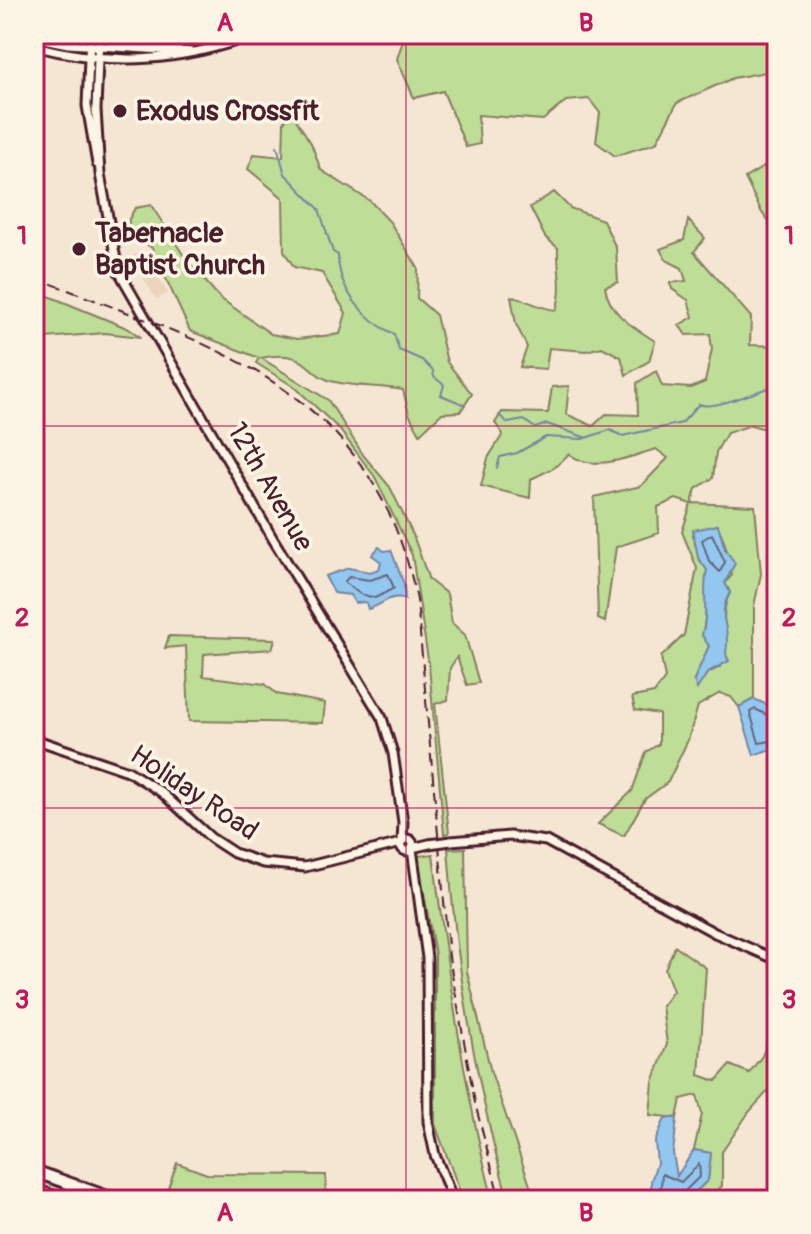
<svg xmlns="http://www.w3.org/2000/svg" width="811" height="1234" viewBox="0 0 811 1234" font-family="Pangolin,sans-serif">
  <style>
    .built { fill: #edd4be }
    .green { fill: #bedd96; stroke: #847e60; stroke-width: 2; fill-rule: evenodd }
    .water { fill: #92c8f0; stroke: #7584a1; stroke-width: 2 }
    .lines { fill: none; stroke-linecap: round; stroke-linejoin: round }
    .shore { stroke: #67637a; stroke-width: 2 }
    .stream { stroke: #7584a1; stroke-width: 2 }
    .secondary-casing { stroke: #4a1f2b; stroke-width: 13 }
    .highway-casing { stroke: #4a1f2b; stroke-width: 16 }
    .secondary { stroke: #fcf5e5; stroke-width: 7 }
    .highway { stroke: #fcf5e5; stroke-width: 10 }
    .rail { stroke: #4a1f2b; stroke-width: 2; stroke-dasharray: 12 6; stroke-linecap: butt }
    .secondary-bridge-casing { stroke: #4a1f2b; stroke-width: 13; stroke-linecap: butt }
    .secondary-bridge { stroke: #fcf5e5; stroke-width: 7 }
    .grid { fill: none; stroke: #c2185b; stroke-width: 2; stroke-opacity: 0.55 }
    .poi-dot { fill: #4a1f2b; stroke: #fcf5e5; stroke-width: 3 }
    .labels { text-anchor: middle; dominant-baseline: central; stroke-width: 7; stroke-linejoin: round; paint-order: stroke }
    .poi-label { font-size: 28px; font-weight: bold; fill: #4a1f2b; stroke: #fcf5e5; text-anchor: start }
    .street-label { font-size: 28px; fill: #4a1f2b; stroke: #fcf5e5 }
    .neatline { fill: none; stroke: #c2185b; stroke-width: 3 }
    .grid-label { font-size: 26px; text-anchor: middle; font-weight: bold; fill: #c2185b }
  </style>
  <rect width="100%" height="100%" fill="#f5e6d3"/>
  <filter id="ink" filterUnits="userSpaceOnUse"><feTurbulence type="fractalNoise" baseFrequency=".0125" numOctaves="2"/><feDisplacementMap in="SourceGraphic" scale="16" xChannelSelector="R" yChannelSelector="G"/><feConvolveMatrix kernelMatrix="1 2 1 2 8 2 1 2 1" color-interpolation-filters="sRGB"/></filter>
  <g filter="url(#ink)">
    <!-- built -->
    <path class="built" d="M143 251 168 293 156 300 131 257Z"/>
    <!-- green -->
    <path class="green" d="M405 34 510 39 552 34H777V70L733 78 677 103 656 143 615 156 596 142 600 113 589 99 566 101 543 120 478 115 480 144 466 147 443 91 414 98 397 59Z
      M293 115 311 143 321 170 370 201 390 222 418 268 417 298 436 315 447 362 472 394 460 412 442 413 420 434 409 414 403 390C381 386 356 387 335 382 303 375 312 348 261 358L328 400 364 456 390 487 413 535 429 580 447 594 452 623 465 635 479 683 467 685 457 657 450 668 448 700 435 704 449 833 444 834 429 666 412 555 375 477 339 429 296 388 256 363 259 358 190 331 152 248 128 232 129 219 135 208 151 205 186 259 220 298 271 334 297 339 340 334 346 313 322 273 294 267 284 251 283 198 248 169 254 154 283 157 284 121Z
      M777 159V231L762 213 745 178Z
      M554 192 570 208 603 220 616 248 618 282 605 287C609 314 633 327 655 341L649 361 626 375 621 357 602 347 586 351 549 348 546 369 520 367 527 347 516 324 511 297C528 299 540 309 556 310 564 289 557 270 558 248L545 237 530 207Z
      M688 220 705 238 694 252 751 317 750 345 777 346 776 432 751 425 727 433 716 452 713 478 696 489 692 503 755 506 761 574 754 606V699L739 707 731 697 720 693 698 706 688 740 668 782 645 799 624 836 598 824 632 791 646 752 659 744V714L635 710 632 697 654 693 665 678 661 657 684 635 697 568 682 532 691 504 676 499 658 507 659 533 616 547 605 622 598 619 594 497 641 486 668 458 656 449C628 457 594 473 569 454L554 468 531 479 530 498 481 486 488 458 503 434 495 423 502 412 548 413 552 387 569 386 566 414 593 426 606 414 638 415 637 383 656 371 662 386 691 388 705 382 712 349 710 334 686 335 679 325 693 317 688 300 672 289 670 283 686 281 682 268 666 260 660 249 684 240ZM717 525C726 541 728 557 732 575L725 583 730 593C717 618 731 640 720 667L694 680 709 646 702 635C706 625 709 576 706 566 701 554 692 544 693 531Z
      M34 290 127 328 141 337 105 333 34 339Z
      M169 636 275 639 272 649 204 654 203 676 265 684 277 694 325 703 323 723 189 721 186 646 165 648Z
      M465 848 467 971 491 1072 535 1200H508C476 1084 456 969 448 849Z
      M433 854C448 971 463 1086 493 1200H463L435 1124V954L417 856Z
      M675 946 706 968 699 1075 716 1081 730 1065 749 1073 762 1056 777 1015V1081L749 1112 722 1152V1186L707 1200H687L708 1180 711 1153 694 1150 702 1114 697 1095 681 1099 677 1118 650 1115 653 1082 667 1044 662 1006 673 991 665 969Z
      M177 1163 207 1174 326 1175 325 1200H194L167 1191Z"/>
    <!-- water -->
    <path class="water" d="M718 525 725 549 735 563 725 583 730 592C717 617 728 620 727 643 727 651 724 653 729 661L708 672 697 689 694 680 709 646 702 635C709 615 702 592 707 570L698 558 693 530Z
      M379 547 384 551 391 550 404 584 405 599C391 593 381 606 368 609L366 602 355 603 350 595 334 593 325 576 349 568 370 572 379 569 381 562 372 555Z
      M754 699 772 707 777 719V747L754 755 739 707Z
      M665 1118H677L673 1153 677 1176 694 1150 711 1153 708 1180 687 1200H652L651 1181 657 1163 655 1142Z"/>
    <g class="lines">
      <!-- shore -->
      <path class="shore" d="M712 534 725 562 720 572 709 561 702 540Z
        M388 574 394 588 375 598 360 594 344 582 349 577 370 580Z
        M777 720 755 709 750 712 759 743 777 740
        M660 1200 662 1174 681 1182 699 1164 700 1176 684 1192 682 1200"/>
      <!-- stream -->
      <path class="stream" d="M277 146 285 174 319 209 333 252 338 255C338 289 364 320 394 334L399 350 422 360 433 371 434 377 444 385 441 395 463 404
        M499 415 508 423 524 420 535 428 547 424 584 437
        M497 468 500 457 517 453 546 437 582 439 610 430 622 436 682 423 699 404C713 411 757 391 774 386"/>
      <defs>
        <path id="secondary" d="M90 34 87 106 97 164
          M99 34 96 110 100 174 118 270 273 539 382 718 393 753 403 822 402 842
          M34 37 68 44 194 52
          M34 46C114 67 181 62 257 34
          M34 739 128 771 161 792 211 838 234 853 263 863 305 867 401 843
          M401 845a6 6 0 1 1 12 0a6 6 0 1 1-12 0Z
          M451 841 510 836 546 841 715 933 777 960
          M412 848 429 844
          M412 849 427 958 428 1122 435 1155 453 1200"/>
        <path id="highway" d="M34 1171 116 1200
          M34 1190 64 1200"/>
      </defs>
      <!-- secondary casing -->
      <use href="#secondary" class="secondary-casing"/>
      <!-- highway casing -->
      <use href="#highway" class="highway-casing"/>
      <!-- secondary -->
      <use href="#secondary" class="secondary"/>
      <!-- highway -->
      <use href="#highway" class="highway"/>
      <!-- rail -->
      <path class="rail" d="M34 277C213 347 372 384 417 600L449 957 475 1103 500 1200"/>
      <defs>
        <path id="secondary-bridge" d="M429 844 451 841"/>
      </defs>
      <!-- secondary-bridge casing -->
      <use href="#secondary-bridge" class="secondary-bridge-casing"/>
      <!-- secondary-bridge -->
      <use href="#secondary-bridge" class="secondary-bridge"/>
    </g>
  </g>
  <!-- grid -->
  <path class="grid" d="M406 34V1200M34 426H777M34 808H777"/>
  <!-- markers -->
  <g class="poi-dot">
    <circle cx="120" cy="111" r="8"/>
    <circle cx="79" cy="249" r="8"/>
  </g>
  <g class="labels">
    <!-- poi labels -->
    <g class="poi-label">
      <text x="136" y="111">Exodus Crossfit</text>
      <text x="95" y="233">Tabernacle<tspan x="95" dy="32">Baptist Church</tspan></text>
    </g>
    <!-- street labels -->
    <g class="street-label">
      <text transform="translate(270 487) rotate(60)">12th Avenue</text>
      <text transform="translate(194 793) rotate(34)">Holiday Road</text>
    </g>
  </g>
  <!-- margin -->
  <rect width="811" height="1234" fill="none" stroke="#fcf5e5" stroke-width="88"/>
  <rect x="44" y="44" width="723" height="1146" class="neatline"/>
  <g class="grid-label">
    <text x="225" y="31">A</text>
    <text x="586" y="31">B</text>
    <text x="22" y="244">1</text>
    <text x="789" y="244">1</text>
    <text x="22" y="626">2</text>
    <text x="789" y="626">2</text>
    <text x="22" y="1008">3</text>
    <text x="789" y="1008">3</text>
    <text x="225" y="1221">A</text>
    <text x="586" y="1221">B</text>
  </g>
</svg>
